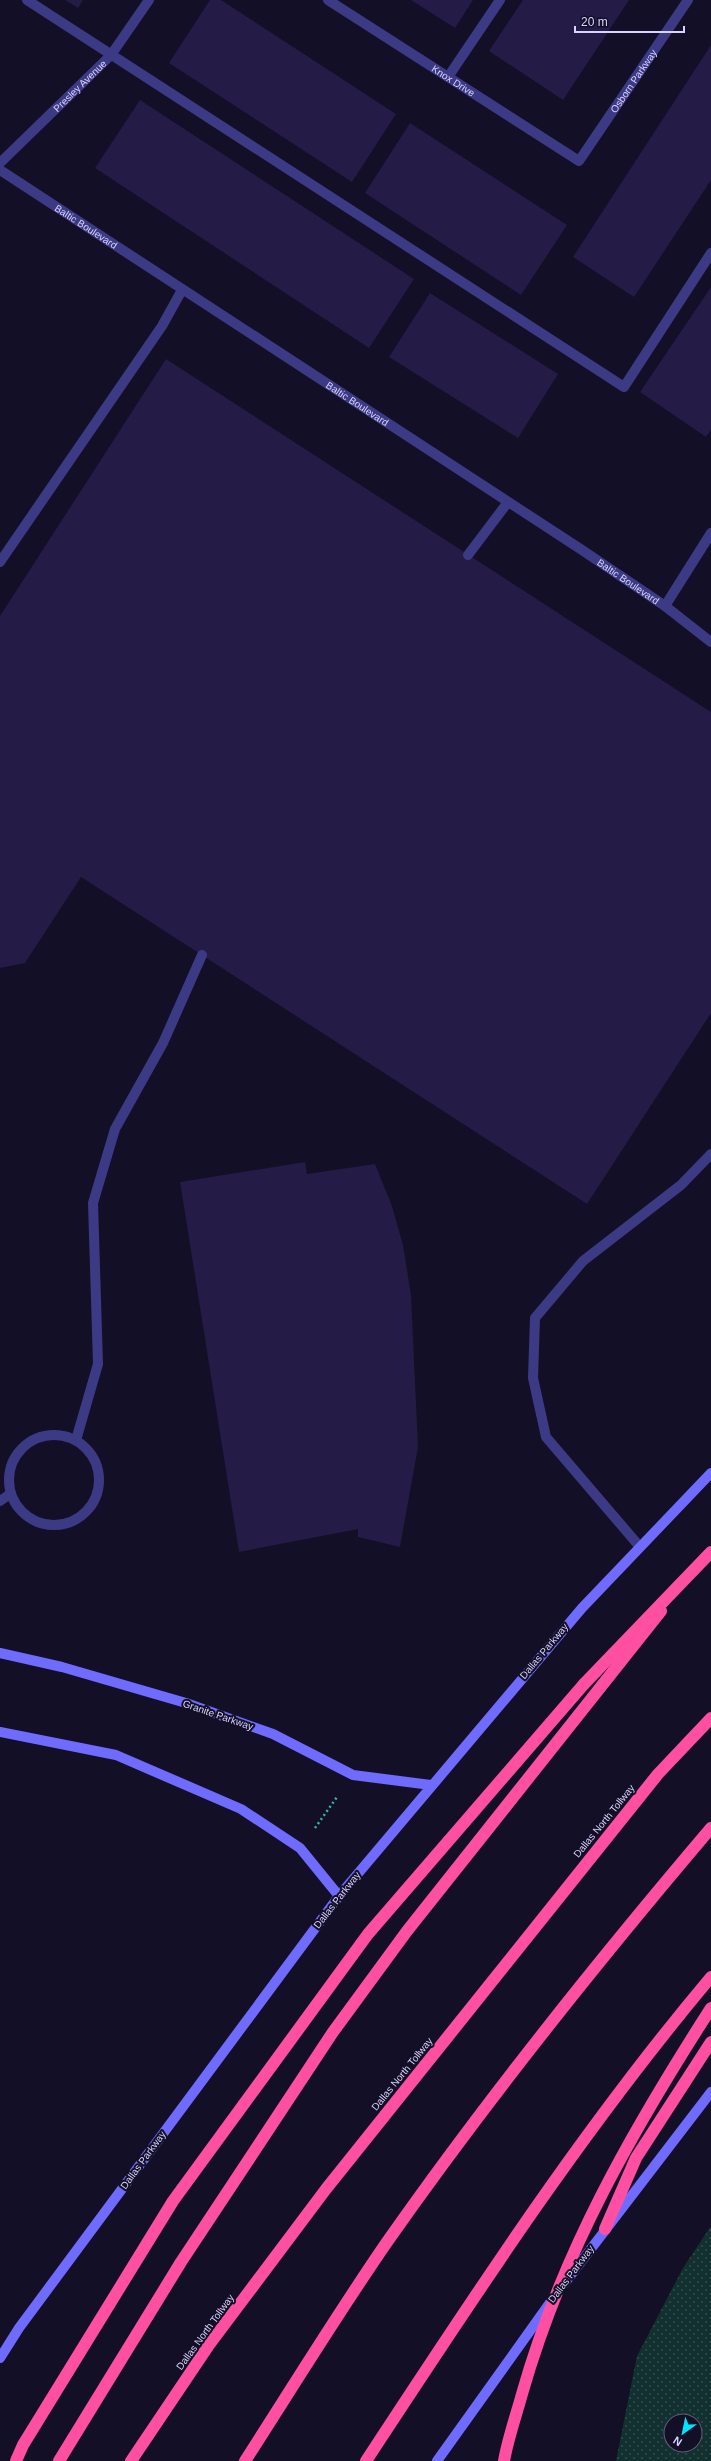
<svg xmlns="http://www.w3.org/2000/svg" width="711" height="2461" viewBox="0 0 711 2461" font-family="Helvetica,sans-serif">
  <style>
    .grass { fill: url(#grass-dots); fill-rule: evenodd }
    .building { fill: #241b47 }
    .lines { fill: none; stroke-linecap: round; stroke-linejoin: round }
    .path { stroke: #2fb8b0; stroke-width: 2.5; stroke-dasharray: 2 3; stroke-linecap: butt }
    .lane { stroke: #3d3a85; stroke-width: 10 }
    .street { stroke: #3d3a85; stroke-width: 10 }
    .secondary { stroke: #6f6bff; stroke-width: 10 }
    .highway { stroke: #ff4fa3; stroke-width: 12 }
    .highway-bridge { stroke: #ff4fa3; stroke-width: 12 }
    .labels { text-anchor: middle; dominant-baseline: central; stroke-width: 4; stroke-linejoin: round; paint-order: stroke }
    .street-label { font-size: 10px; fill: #d9d4ff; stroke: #130f26 }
  </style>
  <defs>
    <pattern id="grass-dots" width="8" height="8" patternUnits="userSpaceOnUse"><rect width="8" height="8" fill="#12302f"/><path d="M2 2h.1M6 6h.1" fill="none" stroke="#344d4e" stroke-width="1.8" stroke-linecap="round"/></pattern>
  </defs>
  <rect width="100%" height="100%" fill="#130f26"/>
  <!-- grass -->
  <path class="grass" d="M711 2226V2461H616L637 2356 683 2268ZM671 2421H695V2445H671Z"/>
  <!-- building -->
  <path class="building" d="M65 0H83L78 8Z
    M210 0H221L396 114 352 182 169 63Z
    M411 0H473L455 28Z
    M523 0H629L563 100 489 51Z
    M711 45V180L634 297 573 257Z
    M140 100 414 279 369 348 95 168Z
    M410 123 567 225 521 295 365 193Z
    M711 287V430L706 437 640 392Z
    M430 293 558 374 518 438 389 357Z
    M166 359 711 712V1013L587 1204 81 877 25 963 0 968V616Z
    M305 1162 307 1174 375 1164 392 1206 403 1245 411 1295 418 1447 400 1547 358 1537V1529L239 1552 180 1182Z"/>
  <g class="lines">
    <!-- path -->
    <path class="path" d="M315 1828 337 1797"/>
    <!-- lane -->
    <path class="lane" d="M27 0 624 387 711 253
      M448 77 500 0
      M468 555 508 502
      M0 562 162 326 182 290
      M9 1480a45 45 0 1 1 90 0a45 45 0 1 1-90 0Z
      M76 1440 98 1364 93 1203 115 1129 163 1043 202 955
      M0 1501 10 1494
      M640 1547 546 1437 533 1378 535 1318 583 1261 681 1185 711 1154"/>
    <!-- street -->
    <g class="street">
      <path id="s1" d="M328 0 579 161 688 0"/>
      <path id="s2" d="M0 163 111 55 149 0"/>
      <path id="s3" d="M0 170 582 550 665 606 711 642"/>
      <path d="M665 606 711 533"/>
    </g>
    <!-- secondary -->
    <path class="secondary" d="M0 1653 62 1667 186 1703 273 1734 353 1775 431 1785
      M0 1732 116 1755 241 1809 300 1848 339 1896
      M564 2284 711 2092
      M0 2358 19 2328 339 1896 582 1608 711 1473
      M437 2461 552 2300"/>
    <!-- highway -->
    <path class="highway" d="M605 2229 636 2158 711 2042
      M16 2461 23 2445 173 2201 368 1934 584 1684
      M59 2461 181 2262 333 2032 407 1931 661 1611
      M131 2461 209 2345 326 2189 658 1774 711 1718
      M245 2461C292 2388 338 2313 387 2242 488 2098 598 1961 711 1828
      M366 2461C475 2295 583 2129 711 1977"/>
    <!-- highway-bridge -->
    <path class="highway-bridge" d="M584 1684 711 1552
      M504 2461C508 2438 516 2416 522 2394 562 2253 632 2131 711 2008"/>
  </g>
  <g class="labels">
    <!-- street labels -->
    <g class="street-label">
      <text stroke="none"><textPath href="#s1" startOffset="149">Knox Drive</textPath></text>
      <text stroke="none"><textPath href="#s1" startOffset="395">Osborn Parkway</textPath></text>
      <text stroke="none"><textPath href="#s2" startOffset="111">Presley Avenue</textPath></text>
      <text stroke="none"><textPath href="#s3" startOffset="103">Baltic Boulevard</textPath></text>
      <text stroke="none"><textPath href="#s3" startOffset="427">Baltic Boulevard</textPath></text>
      <text stroke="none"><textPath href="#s3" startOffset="751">Baltic Boulevard</textPath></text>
      <text transform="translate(544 1651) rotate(-50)">Dallas Parkway</text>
      <text transform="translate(218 1715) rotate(19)">Granite Parkway</text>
      <text transform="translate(604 1821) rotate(-51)">Dallas North Tollway</text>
      <text transform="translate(337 1900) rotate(-52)">Dallas Parkway</text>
      <text transform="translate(402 2074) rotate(-51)">Dallas North Tollway</text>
      <text transform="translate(143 2160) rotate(-54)">Dallas Parkway</text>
      <text transform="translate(571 2274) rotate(-53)">Dallas Parkway</text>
      <text transform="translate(205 2332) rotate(-54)">Dallas North Tollway</text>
    </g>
  </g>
  <!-- north arrow -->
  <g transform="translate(683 2433) rotate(213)"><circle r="19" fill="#130f26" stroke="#625e7d"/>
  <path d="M0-3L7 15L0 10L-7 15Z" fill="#00e5ff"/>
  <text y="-6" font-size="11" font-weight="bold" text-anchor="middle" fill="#d9d4ff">N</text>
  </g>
  <!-- scale -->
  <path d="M575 26v6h109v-6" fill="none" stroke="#d9d4ff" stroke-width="2"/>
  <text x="581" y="26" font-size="12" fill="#d9d4ff" stroke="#130f26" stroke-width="3" paint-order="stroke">20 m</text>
</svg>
